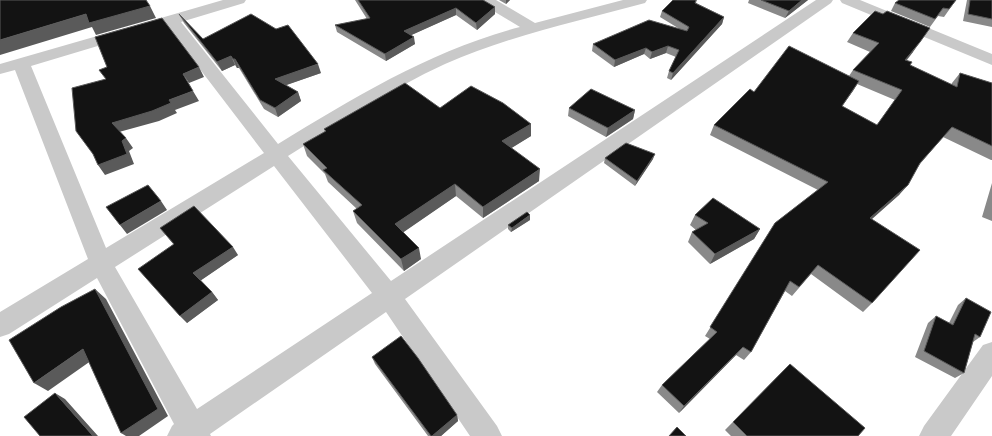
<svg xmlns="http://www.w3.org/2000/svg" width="992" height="436" viewBox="0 0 992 436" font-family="'PT Sans',sans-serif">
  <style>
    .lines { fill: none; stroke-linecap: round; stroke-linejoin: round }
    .minor { fill: #c9c9c9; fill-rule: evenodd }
    .wall { fill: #898989; fill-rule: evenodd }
    .shaded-wall { fill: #5a5a5a }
    .building { fill: #131313; stroke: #5a5a5a }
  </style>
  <rect width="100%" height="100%" fill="#fff"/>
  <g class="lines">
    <!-- minor -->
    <path class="minor" d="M223 0H246L244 3 181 22 278 144C355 97 432 50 520 27L480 3 478 0H496L535 23 623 0H647L645 3C578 21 509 36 445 64 390 89 339 124 288 156L391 281 816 0H833L831 3 405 299 497 426 502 436H470L386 312 210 434 211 436H167L172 426 174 424 97 278 9 334 0 337V312L88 259 15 70 0 74V64L125 28 131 30 133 33 131 36 31 66 106 248 264 153 167 26 160 28 154 26 152 23 154 20ZM274 166 372 293 197 409 115 267Z
      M840 0H860L992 54V65L842 3Z
      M992 342V376L951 436H919L924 426 983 345Z"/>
  </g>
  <!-- wall -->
  <path class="wall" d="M355 0H483L495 7V14L477 30 456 15 411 35 415 44 386 61 337 32 335 25 367 19Z
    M499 0H510L506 4Z
    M673 0H697L696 3 724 17 722 24 671 80 667 78 669 71 676 57 666 53 650 59 644 54 614 67 592 51 593 44 678 28 660 17 662 11Z
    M749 0H808L785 18 748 3Z
    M956 0 944 17 938 16 930 27 891 11 895 3Z
    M967 0H992V27L963 21Z
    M179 14 203 39 321 73 286 85 298 92 301 101 278 117 264 109 239 68H237L235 65 222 71 184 23Z
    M853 33 913 52 907 60 910 65 951 85 952 83 960 73 992 83V160H991L943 137 920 164 899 195 871 219 872 303 863 312 811 274 792 296 785 291 751 352 744 360 736 355 679 413 657 392 662 385 710 339 705 336 775 223 818 190 710 135 714 125 754 92 849 76 853 70 870 52 847 42ZM857 84 895 100 877 125 842 106Z
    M440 108 531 124V136L511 148 539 181 483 218 456 196 403 232 421 259 404 271 357 223 353 211 357 209 328 182 325 174 307 156 303 144 325 132 324 129Z
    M569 108 635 110 633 119 606 137 568 116Z
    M605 158 653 159 635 186 604 163Z
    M992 183V221L982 217Z
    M695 215 760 229 754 239 710 264 688 242 692 232 696 230 690 225Z
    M530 220 511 232 508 229V225Z
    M160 228 238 255 201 280 212 292 218 300 187 323 174 245Z
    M966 298 980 337 973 342 964 373 955 378 915 357 928 323 936 316 949 323 958 305Z
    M372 357 457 415 458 421 441 436H428L375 364Z
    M790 364 858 436H731L725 430Z"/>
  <!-- shaded-wall -->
  <path class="shaded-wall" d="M506 0H510L506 4Z
    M802 0H808L785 18 789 11Z
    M150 6 156 18 96 35 92 27 0 55V40L86 14Z
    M495 7V14L477 30 476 23Z
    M456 8V15L405 38 404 31Z
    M724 17 722 24 671 80 673 73Z
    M414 37 415 44 386 61 385 54Z
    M920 42 913 52 898 70 905 60Z
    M668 46 666 53 650 59 652 52Z
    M646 48 644 54 614 67 615 60Z
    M231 56 235 65 222 71 217 62Z
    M233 59H235L239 68H237Z
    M318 64 321 73 278 88 275 79Z
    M199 67 204 77 189 83 183 74Z
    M859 81 853 91 835 116 842 106Z
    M193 91 199 101 175 110 177 113 159 121 119 132 112 123 169 100Z
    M298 92 301 101 278 117 275 108Z
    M635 110 633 119 606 137 608 128Z
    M531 124V136L502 154V141Z
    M126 138 133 148 129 151 134 164 105 175 98 165 122 141Z
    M655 154 653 159 635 186 637 181Z
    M540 169 539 181 483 218V207Z
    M455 184 456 196 398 236 395 224Z
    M908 185 899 195 862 228 870 218Z
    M161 201 167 210 127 234 120 225Z
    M530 215V220L511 232 512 228Z
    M760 229 754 239 710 264 715 254Z
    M233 247 238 255 200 281 193 273Z
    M419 248 421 259 404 271 401 259Z
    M95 289 106 299 168 416 139 436H126L121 433Z
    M212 292 218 300 187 323 180 316Z
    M743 347 736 355 679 413 684 406Z
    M83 349 95 358 48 391 34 383Z
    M55 393 65 399 98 436H93Z
    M457 415 458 421 441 436H432Z"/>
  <!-- building -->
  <path class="building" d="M0 0H146L150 6 89 23 86 14 0 40Z
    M358 0H483L495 7 476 23 456 8 404 31 414 37 385 54 335 25 370 18Z
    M673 0H696L695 3 724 17 673 73 669 71 679 50 668 46 652 52 646 48 615 60 593 44 649 20 687 31 689 27 662 11Z
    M761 0H802L789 11Z
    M899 0H956L949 9 943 8 935 19 895 3Z
    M970 0H992V19L968 14Z
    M875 11 883 14 887 11 930 28 920 42 905 60 912 62 910 65 957 87 960 73 992 83V146L952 127 920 163 908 185 870 218 920 250 872 303 818 265 799 287 790 281 751 352 743 347 684 406 662 385 717 332 710 327 775 223 828 182 714 125 750 89 754 92 789 46 859 81 842 106 877 125 902 90 853 70 879 43 853 33Z
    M179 14 203 39 251 14 276 29 288 25 318 64 275 79 298 92 275 108 260 100 235 59H233L231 56 217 62Z
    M162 18 199 67 183 74 193 91 169 100 171 103 152 111 112 123 126 138 122 141 127 154 98 165 93 154 76 131 72 88 106 79 99 70 107 67 95 37Z
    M405 83 440 108 471 86 503 103 531 124 502 141 540 169 483 207 455 184 395 224 419 248 401 259 353 211 362 205 323 170 327 168 303 144 326 131 324 129Z
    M591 89 635 110 608 128 569 108Z
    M626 143 655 154 637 181 605 158Z
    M148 185 161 201 120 225 106 207Z
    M713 198 760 229 715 254 692 232 708 223 695 215Z
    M194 206 233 247 193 273 212 292 180 316 138 269 174 244 160 228Z
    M527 212 530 215 512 228 508 225Z
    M95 289 158 409 121 433 83 349 34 383 9 340 61 307Z
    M966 298 991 312 980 337 975 334 964 373 924 351 936 316 953 325Z
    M401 336 418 358 457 415 432 436H431L372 357Z
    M790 364 865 428 858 436H747L733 422Z
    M55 393 93 436H40L24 417Z
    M677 427 686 436H669Z"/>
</svg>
